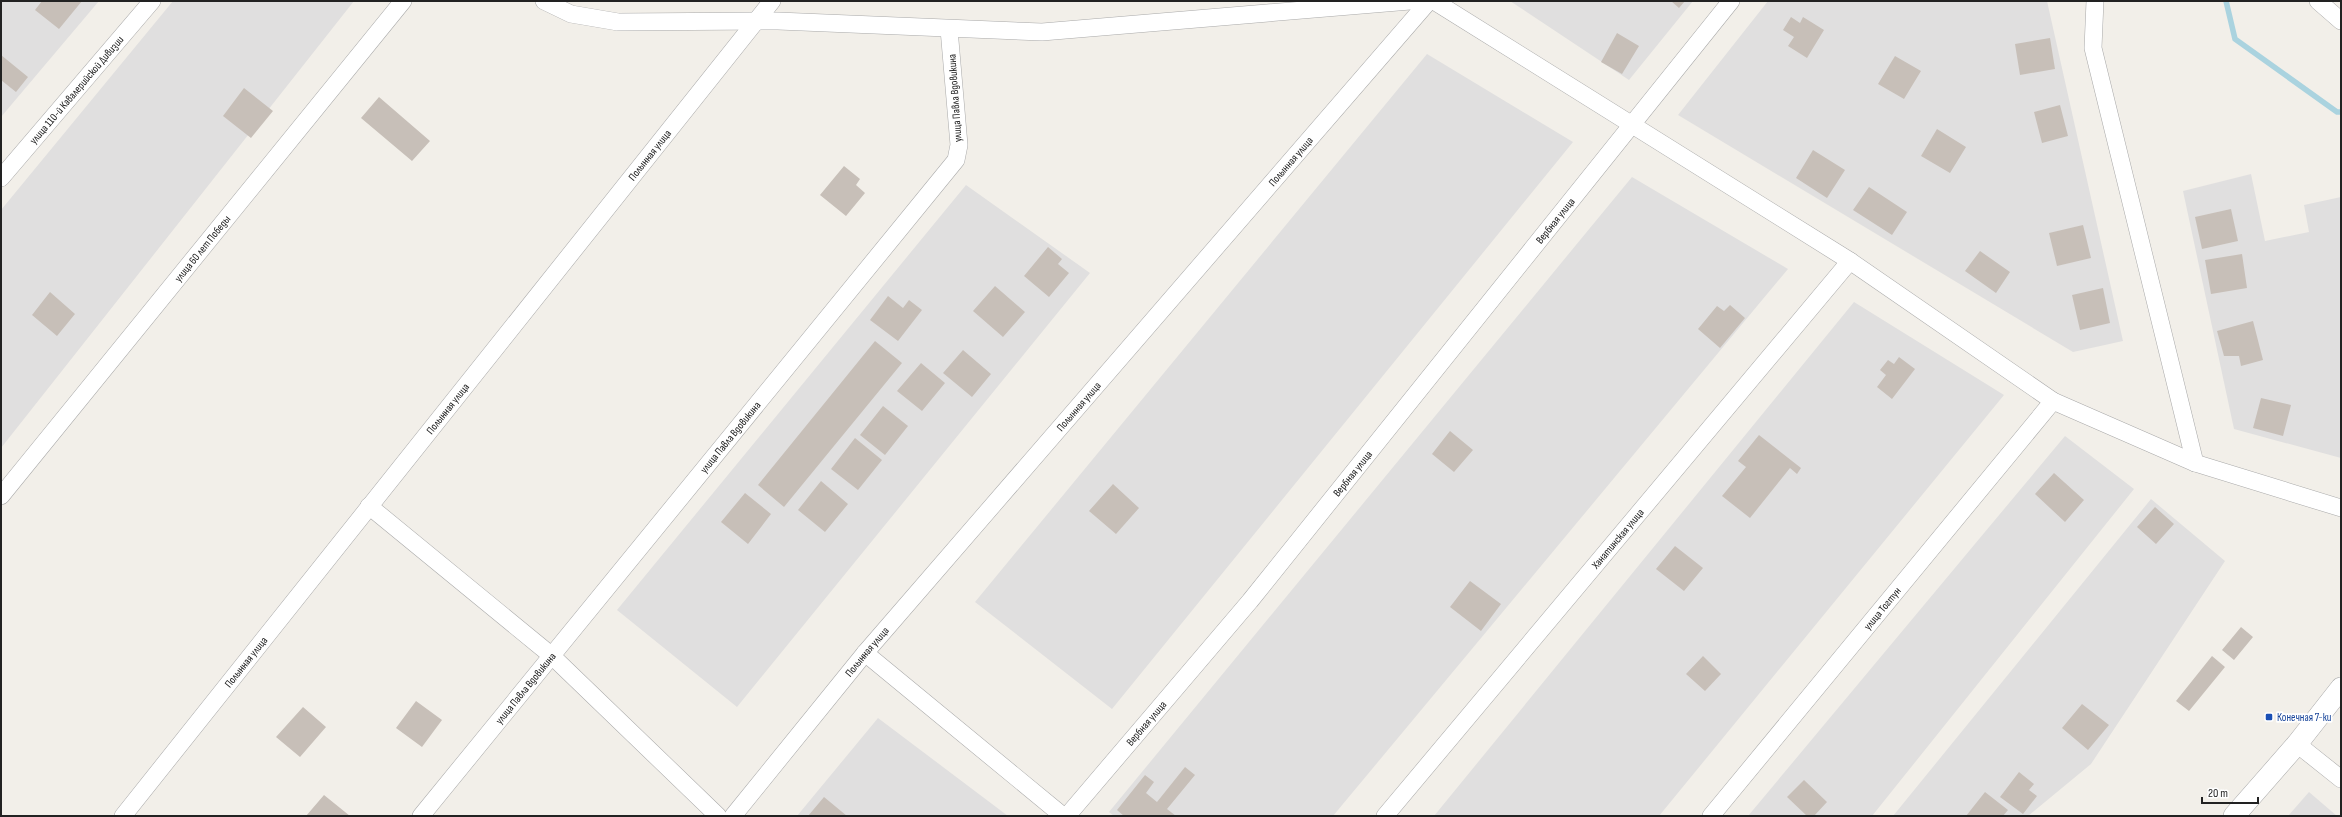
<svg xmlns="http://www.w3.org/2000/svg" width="2342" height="817" viewBox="0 0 2342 817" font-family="'Sofia Sans Condensed',sans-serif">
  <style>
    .residential { fill: #e0dfdf }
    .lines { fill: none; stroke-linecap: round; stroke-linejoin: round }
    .stream { stroke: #aad3df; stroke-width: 5.5 }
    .building { fill: #c7bfb8 }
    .minor-casing { stroke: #a9a9a9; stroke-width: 18 }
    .tertiary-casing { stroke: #a9a9a9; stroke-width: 22 }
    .minor { stroke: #fff; stroke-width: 17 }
    .tertiary { stroke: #fff; stroke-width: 21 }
    .transit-dot { fill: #1a4fb4; stroke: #fff; stroke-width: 1.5 }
    .labels { text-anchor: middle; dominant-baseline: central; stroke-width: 3.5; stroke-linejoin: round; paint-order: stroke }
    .street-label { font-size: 11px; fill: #222; stroke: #fff }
    .transit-label { font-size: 11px; fill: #164399; stroke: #fff; text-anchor: start }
  </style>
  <rect width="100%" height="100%" fill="#f2efe9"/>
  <!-- residential -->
  <path class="residential" d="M1 1H99L1 117Z
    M173 1H354L1 448V210Z
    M1510 1H1693L1629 80Z
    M1768 1H2047L2123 341 2073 352 1678 115Z
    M1427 54 1573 142 1112 709 975 602Z
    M2251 174 2265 241 2309 232 2304 205 2341 197V458L2234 429 2183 191Z
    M1632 177 1788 269 1333 816H1114L1109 812Z
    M966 185 1090 273 737 707 617 610Z
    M1854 302 2004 395 1659 816H1434Z
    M2065 436 2134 489 1872 816H1748Z
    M2151 499 2225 561 2091 764 2028 816H1893Z
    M878 718 1008 816H797Z
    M2309 792 2337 816H2288Z"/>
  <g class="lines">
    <!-- stream -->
    <path class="stream" d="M2226 1 2235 39 2337 112H2341"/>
  </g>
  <!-- building -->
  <path class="building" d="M42 1H82L59 29 35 10Z
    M1671 1H1685L1679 8Z
    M1791 17 1800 23 1803 17 1824 30 1807 58 1788 46 1794 37 1783 30Z
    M1617 33 1639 46 1622 74 1601 62Z
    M2050 38 2055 69 2020 75 2015 44Z
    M1 55 28 77 16 92 1 80Z
    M1895 56 1921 71 1904 99 1878 84Z
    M244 88 273 111 251 138 223 116Z
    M379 97 430 141 412 161 361 118Z
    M2060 105 2068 136 2042 143 2034 112Z
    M1937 129 1966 147 1950 173 1921 156Z
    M1813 150 1845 170 1827 198 1796 178Z
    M844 166 860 179 856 185 865 193 846 216 820 195Z
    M1869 187 1907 212 1892 235 1853 210Z
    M2231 209 2238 241 2202 249 2195 217Z
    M2083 225 2091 258 2057 266 2049 233Z
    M1048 247 1062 259 1058 264 1069 273 1049 297 1024 276Z
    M1980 251 2010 272 1996 293 1965 271Z
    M2242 254 2247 288 2211 294 2205 260Z
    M995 286 1025 312 1003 337 973 311Z
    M2103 288 2110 323 2080 330 2072 295Z
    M50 292 75 314 57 336 32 315Z
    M888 296 903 308 909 300 922 310 898 341 870 320Z
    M1730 305 1745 318 1720 348 1698 329 1717 306 1724 311Z
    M2253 321 2263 360 2241 366 2239 356H2224L2217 331Z
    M875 341 902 363 784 507 758 485Z
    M963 350 991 374 972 397 943 373Z
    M1899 357 1915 369 1892 399 1877 387 1886 375 1880 370 1888 360 1894 364Z
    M921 363 945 383 922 411 897 391Z
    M2261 398 2291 405 2283 436 2253 428Z
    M883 406 908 426 885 455 860 435Z
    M1450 431 1473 450 1454 472 1432 454Z
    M1759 435 1801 468 1797 474 1790 468 1750 518 1722 496 1746 467 1738 461Z
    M855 438 882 460 858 490 831 469Z
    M2054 473 2084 500 2065 522 2035 494Z
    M821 481 848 504 825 532 798 510Z
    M1113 484 1139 508 1116 534 1089 511Z
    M745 493 771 514 748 544 721 522Z
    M2155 507 2174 524 2156 544 2137 527Z
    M1675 546 1703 568 1684 591 1656 569Z
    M1470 581 1501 604 1481 631 1450 607Z
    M2241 627 2253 637 2234 660 2222 650Z
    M1703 656 1721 674 1705 691 1686 674Z
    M2212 656 2225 667 2189 711 2176 701Z
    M416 701 442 720 422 747 396 728Z
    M2082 704 2109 725 2088 750 2062 728Z
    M303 707 326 727 300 757 276 737Z
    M1185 767 1195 775 1167 809 1176 816H1124L1117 810 1145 775 1154 782 1146 793 1157 802Z
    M2019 772 2034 784 2029 790 2037 796 2023 814 2000 797Z
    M1804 780 1827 802 1814 816H1807L1787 797Z
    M1985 792 2008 810 2003 816H1966Z
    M324 795 350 816H306Z
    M824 797 847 816H808Z"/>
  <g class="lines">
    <defs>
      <g id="minor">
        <path d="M544 1 571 14 618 22 778 21 1042 32 1410 1"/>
        <path d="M1434 1 1850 261 2053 401 2195 463 2341 508"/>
        <path d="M2095 1 2093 48 2195 463"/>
        <path d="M2318 1 2341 21"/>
        <path id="s1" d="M1 178 152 1"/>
        <path id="s2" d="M1 496 403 1"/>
        <path d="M369 506 552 656 718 816"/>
        <path d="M865 653 1063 816"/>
        <path d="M2297 744 2341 779"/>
        <path id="s3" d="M123 816 772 1"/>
        <path id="s4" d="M421 816 956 160 959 145 949 29"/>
        <path id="s5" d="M733 816 865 653 1429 1"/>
        <path id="s6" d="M1067 816 1250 601 1731 1"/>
        <path id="s7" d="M1385 816 1850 261"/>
        <path id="s8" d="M1711 816 2053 401"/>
      </g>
      <path id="tertiary" d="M2234 816 2297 744 2341 688"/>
    </defs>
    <!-- minor casing -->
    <use href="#minor" class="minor-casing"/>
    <!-- tertiary casing -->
    <use href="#tertiary" class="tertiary-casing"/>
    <!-- minor -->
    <use href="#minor" class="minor"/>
    <!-- tertiary -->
    <use href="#tertiary" class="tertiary"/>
  </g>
  <!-- markers -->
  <rect class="transit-dot" x="2265" y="713" width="8" height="8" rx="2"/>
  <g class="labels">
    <!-- street labels -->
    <g class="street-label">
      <text stroke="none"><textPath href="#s1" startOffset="116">улица 110-й Кавалерийской Дивизии</textPath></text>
      <text transform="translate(955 98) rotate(-94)">улица Павла Вдовикина</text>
      <text stroke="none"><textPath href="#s3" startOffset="845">Полынная улица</textPath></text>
      <text stroke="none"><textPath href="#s5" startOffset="860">Полынная улица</textPath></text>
      <text stroke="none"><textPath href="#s6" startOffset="770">Вербная улица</textPath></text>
      <text stroke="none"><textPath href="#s2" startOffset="319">улица 60 лет Победы</textPath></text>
      <text stroke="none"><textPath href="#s5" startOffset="536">Полынная улица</textPath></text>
      <text stroke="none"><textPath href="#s3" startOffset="521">Полынная улица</textPath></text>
      <text stroke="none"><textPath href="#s4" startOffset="489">улица Павла Вдовикина</textPath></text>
      <text stroke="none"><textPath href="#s6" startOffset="446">Вербная улица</textPath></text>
      <text stroke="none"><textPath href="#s7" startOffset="362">Ханатинская улица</textPath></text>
      <text stroke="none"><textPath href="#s8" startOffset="269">улица Тогтун</textPath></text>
      <text stroke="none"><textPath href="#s5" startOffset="212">Полынная улица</textPath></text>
      <text stroke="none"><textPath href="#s3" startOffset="197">Полынная улица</textPath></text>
      <text stroke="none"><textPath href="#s4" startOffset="165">улица Павла Вдовикина</textPath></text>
      <text stroke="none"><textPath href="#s6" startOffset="122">Вербная улица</textPath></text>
    </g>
    <!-- transit labels -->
    <g class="transit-label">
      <text x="2277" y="717">Конечная 7-ки</text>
    </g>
  </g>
  <!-- border -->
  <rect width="2342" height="817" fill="none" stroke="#222222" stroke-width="4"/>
  <!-- scale -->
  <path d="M2202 797v6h56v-6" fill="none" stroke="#222222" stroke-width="2"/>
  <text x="2208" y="797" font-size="12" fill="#222222" stroke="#ffffff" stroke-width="3" paint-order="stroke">20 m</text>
</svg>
